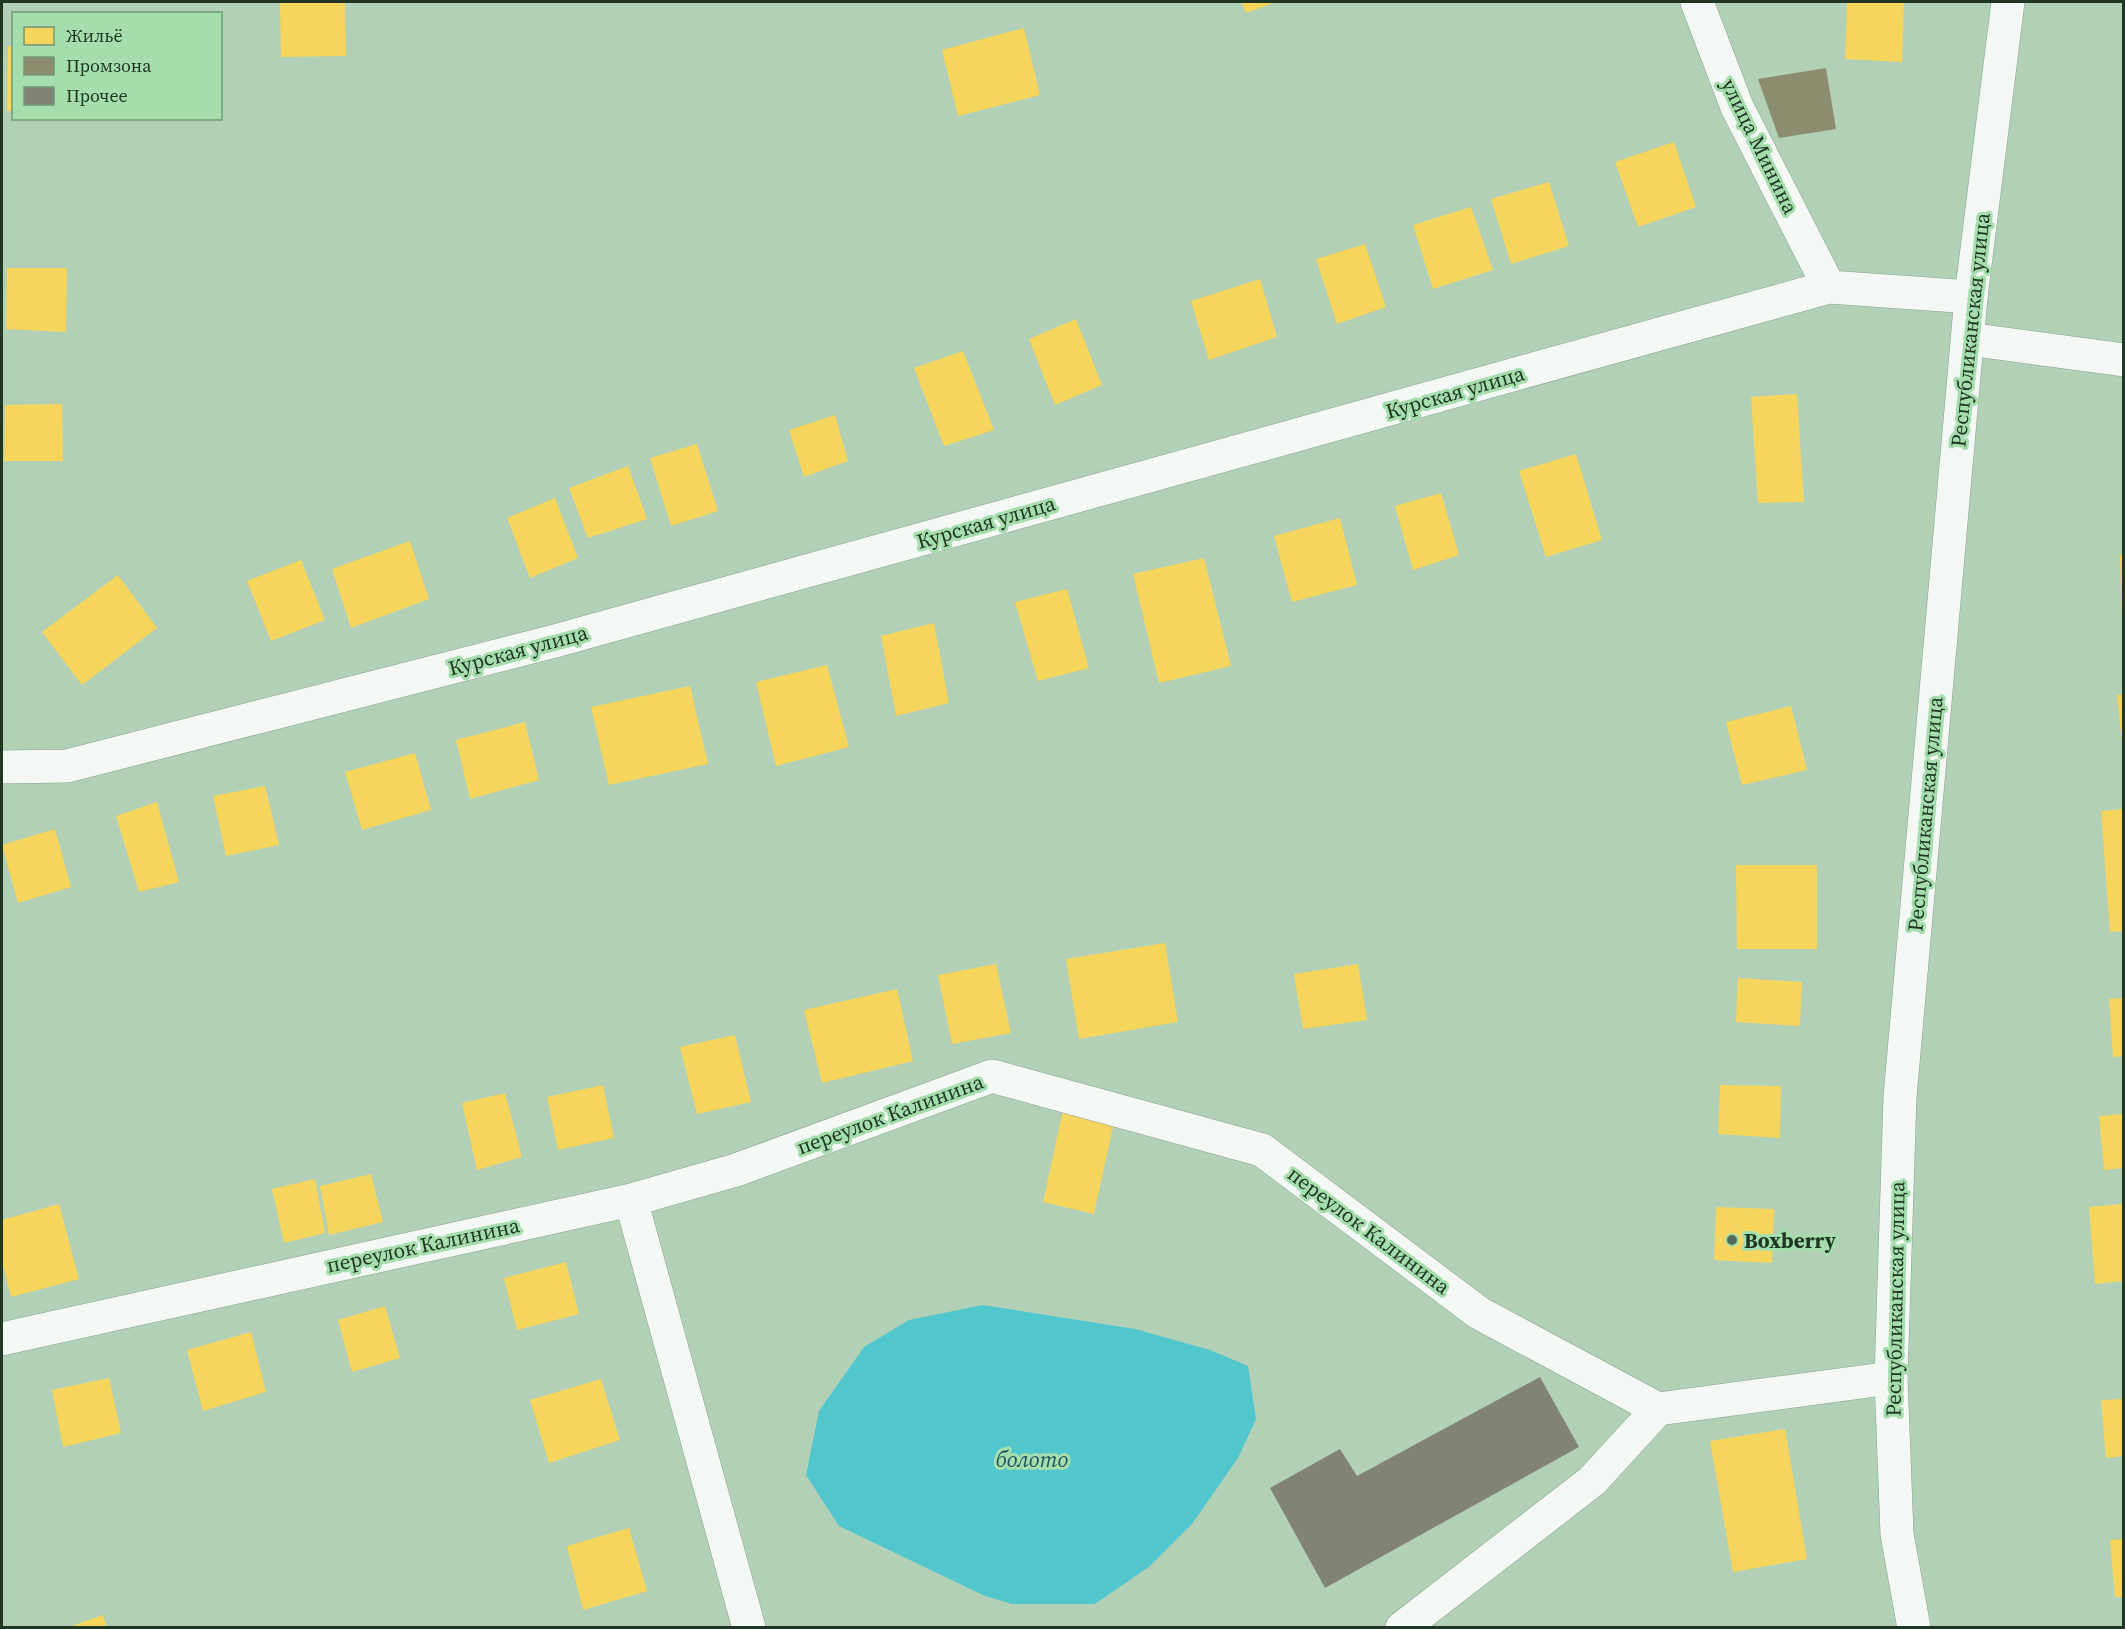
<svg xmlns="http://www.w3.org/2000/svg" width="2125" height="1629" viewBox="0 0 2125 1629" font-family="'Source Serif 4',serif">
  <style>
    .water { fill: #51c6cc }
    .homes { fill: #f6d55c }
    .industry { fill: #8c8c6e }
    .building { fill: #818376 }
    .lines { fill: none; stroke-linecap: round; stroke-linejoin: round }
    .minor-casing { stroke: #89a18d; stroke-width: 34 }
    .tertiary-casing { stroke: #89a18d; stroke-width: 34 }
    .minor { stroke: #f3f8f4; stroke-width: 33 }
    .tertiary { stroke: #f3f8f4; stroke-width: 33 }
    .poi-dot { fill: #526c56; stroke: #a5ddad; stroke-width: 2 }
    .labels { text-anchor: middle; dominant-baseline: central; stroke-width: 6; stroke-linejoin: round; paint-order: stroke }
    .street-label { font-size: 21px; fill: #1f3623; stroke: #a5ddad }
    .poi-label { font-size: 21px; font-weight: bold; fill: #1f3623; stroke: #a5ddad; text-anchor: start }
    .water-label { font-size: 22px; font-style: italic; fill: #1b565e; stroke: #a5ddad }
  </style>
  <rect width="100%" height="100%" fill="#b2d0b6"/>
  <!-- water -->
  <path class="water" d="M983 1305 1135 1329 1210 1350 1248 1366 1256 1419 1238 1458 1192 1524 1150 1566 1095 1604H1012L985 1596 839 1526 806 1475 819 1411 864 1347 909 1320Z"/>
  <!-- homes -->
  <path class="homes" d="M280 2H345L346 56 281 57Z
    M1241 2H1277L1246 13Z
    M1847 2H1904L1902 62 1845 59Z
    M1024 28 1040 95 958 116 942 50Z
    M8 46 14 47V111H7Z
    M1674 142 1696 207 1638 227 1615 162Z
    M1549 182 1569 246 1511 264 1491 199Z
    M1471 207 1493 270 1433 289 1413 225Z
    M1365 244 1386 307 1337 324 1316 259Z
    M7 268H67L66 332 6 329Z
    M1260 279 1277 337 1209 360 1191 301Z
    M1076 319 1102 385 1055 405 1029 339Z
    M963 351 994 430 944 446 914 368Z
    M1797 394 1804 502 1758 503 1751 397Z
    M62 404 63 461H4L5 405Z
    M835 415 848 461 804 477 789 430Z
    M697 444 718 511 671 526 650 458Z
    M1576 454 1602 540 1546 557 1519 471Z
    M628 466 647 519 588 538 569 488Z
    M1441 493 1459 555 1413 570 1395 506Z
    M555 498 578 558 530 578 507 518Z
    M1340 518 1357 585 1292 602 1274 536Z
    M410 541 429 599 351 628 332 569Z
    M2120 555H2124V616L2122 617Z
    M1204 558 1231 666 1159 683 1133 574Z
    M301 560 325 620 271 641 247 581Z
    M118 575 157 628 82 685 42 632Z
    M1067 589 1089 668 1038 681 1015 602Z
    M934 623 949 703 896 716 881 636Z
    M827 665 849 747 776 766 756 682Z
    M690 686 708 764 609 785 591 707Z
    M2117 695H2124V742H2122Z
    M1791 706 1807 770 1742 785 1726 722Z
    M525 722 539 780 470 799 456 740Z
    M415 753 431 810 362 830 345 772Z
    M265 786 279 845 226 856 213 796Z
    M157 802 179 882 139 892 116 816Z
    M2124 809V931L2110 932 2101 811Z
    M55 829 71 887 18 903 2 845Z
    M1736 865H1817V949H1737Z
    M1165 943 1178 1022 1079 1039 1066 959Z
    M996 964 1011 1033 952 1044 938 975Z
    M1358 964 1367 1020 1303 1029 1294 974Z
    M1738 978 1802 982 1800 1026 1736 1022Z
    M897 989 913 1061 822 1083 804 1010Z
    M2124 998V1056L2113 1057 2109 999Z
    M735 1035 751 1102 697 1114 680 1047Z
    M603 1085 614 1138 558 1150 547 1097Z
    M1720 1085 1781 1086 1780 1138 1718 1134Z
    M505 1093 522 1157 477 1170 462 1103Z
    M1063 1110 1114 1122 1094 1214 1043 1202Z
    M2124 1114V1168L2104 1170 2099 1116Z
    M371 1174 383 1222 329 1235 320 1186Z
    M315 1179 325 1233 284 1243 272 1189Z
    M59 1204 79 1279 11 1297 2 1261V1220Z
    M2124 1204V1281L2095 1284 2089 1207Z
    M1716 1207 1774 1209 1772 1263 1714 1260Z
    M566 1262 579 1314 517 1330 504 1278Z
    M385 1306 400 1358 352 1372 338 1320Z
    M251 1332 266 1392 203 1411 187 1350Z
    M109 1378 121 1433 63 1447 52 1390Z
    M601 1379 620 1440 549 1463 530 1400Z
    M2124 1399V1456L2106 1458 2101 1400Z
    M1785 1429 1807 1559 1733 1572 1710 1441Z
    M629 1528 647 1591 583 1610 567 1546Z
    M2124 1539V1597H2115L2110 1540Z
    M103 1615 107 1628H69V1627Z"/>
  <!-- industry -->
  <path class="industry" d="M1826 68 1836 129 1779 138 1758 79Z"/>
  <!-- building -->
  <path class="building" d="M1540 1377 1579 1447 1325 1588 1270 1488 1340 1449 1357 1476Z"/>
  <g class="lines">
    <defs>
      <path id="minor" d="M1697 2 1737 107 1829 287
        M1968 339 2124 360
        M2 767 67 766 555 641 1829 287 1971 297
        M631 1200 749 1628
        M2 1339 631 1200 736 1170 992 1076 1262 1150 1479 1313 1658 1409 1891 1378
        M1402 1628 1592 1481 1658 1409"/>
      <path id="tertiary" d="M1914 1628 1897 1534 1891 1378 1900 1097 1971 297 2008 2"/>
    </defs>
    <!-- minor casing -->
    <use href="#minor" class="minor-casing"/>
    <!-- tertiary casing -->
    <use href="#tertiary" class="tertiary-casing"/>
    <!-- minor -->
    <use href="#minor" class="minor"/>
    <!-- tertiary -->
    <use href="#tertiary" class="tertiary"/>
  </g>
  <!-- markers -->
  <circle class="poi-dot" cx="1732" cy="1240" r="6"/>
  <g class="labels">
    <!-- street labels -->
    <g class="street-label">
      <text transform="translate(1760 146) rotate(64)">улица Минина</text>
      <text transform="translate(1970 330) rotate(-84)">Республиканская улица</text>
      <text transform="translate(1455 392) rotate(-16)">Курская улица</text>
      <text transform="translate(986 522) rotate(-16)">Курская улица</text>
      <text transform="translate(518 650) rotate(-15)">Курская улица</text>
      <text transform="translate(1925 814) rotate(-85)">Республиканская улица</text>
      <text transform="translate(890 1114) rotate(-20)">переулок Калинина</text>
      <text transform="translate(1369 1230) rotate(37)">переулок Калинина</text>
      <text transform="translate(423 1245) rotate(-12)">переулок Калинина</text>
      <text transform="translate(1895 1299) rotate(-89)">Республиканская улица</text>
    </g>
    <!-- poi labels -->
    <g class="poi-label">
      <text x="1744" y="1240">Boxberry</text>
    </g>
    <!-- water labels -->
    <g class="water-label">
      <text x="1032" y="1459">болото</text>
    </g>
  </g>
  <!-- border -->
  <rect width="2125" height="1629" fill="none" stroke="#1f3623" stroke-width="6"/>
  <!-- legend -->
  <rect x="12" y="12" width="210" height="108" fill="#a5ddad" stroke="#6f9a76" stroke-width="1.5"/>
  <rect x="24" y="27" width="30" height="18" fill="#f6d55c" stroke="#6f9a76" stroke-width="1.5"/>
  <text x="66" y="42" font-size="18" fill="#1f3623">Жильё</text>
  <rect x="24" y="57" width="30" height="18" fill="#8c8c6e" stroke="#6f9a76" stroke-width="1.5"/>
  <text x="66" y="72" font-size="18" fill="#1f3623">Промзона</text>
  <rect x="24" y="87" width="30" height="18" fill="#818376" stroke="#6f9a76" stroke-width="1.5"/>
  <text x="66" y="102" font-size="18" fill="#1f3623">Прочее</text>
</svg>
